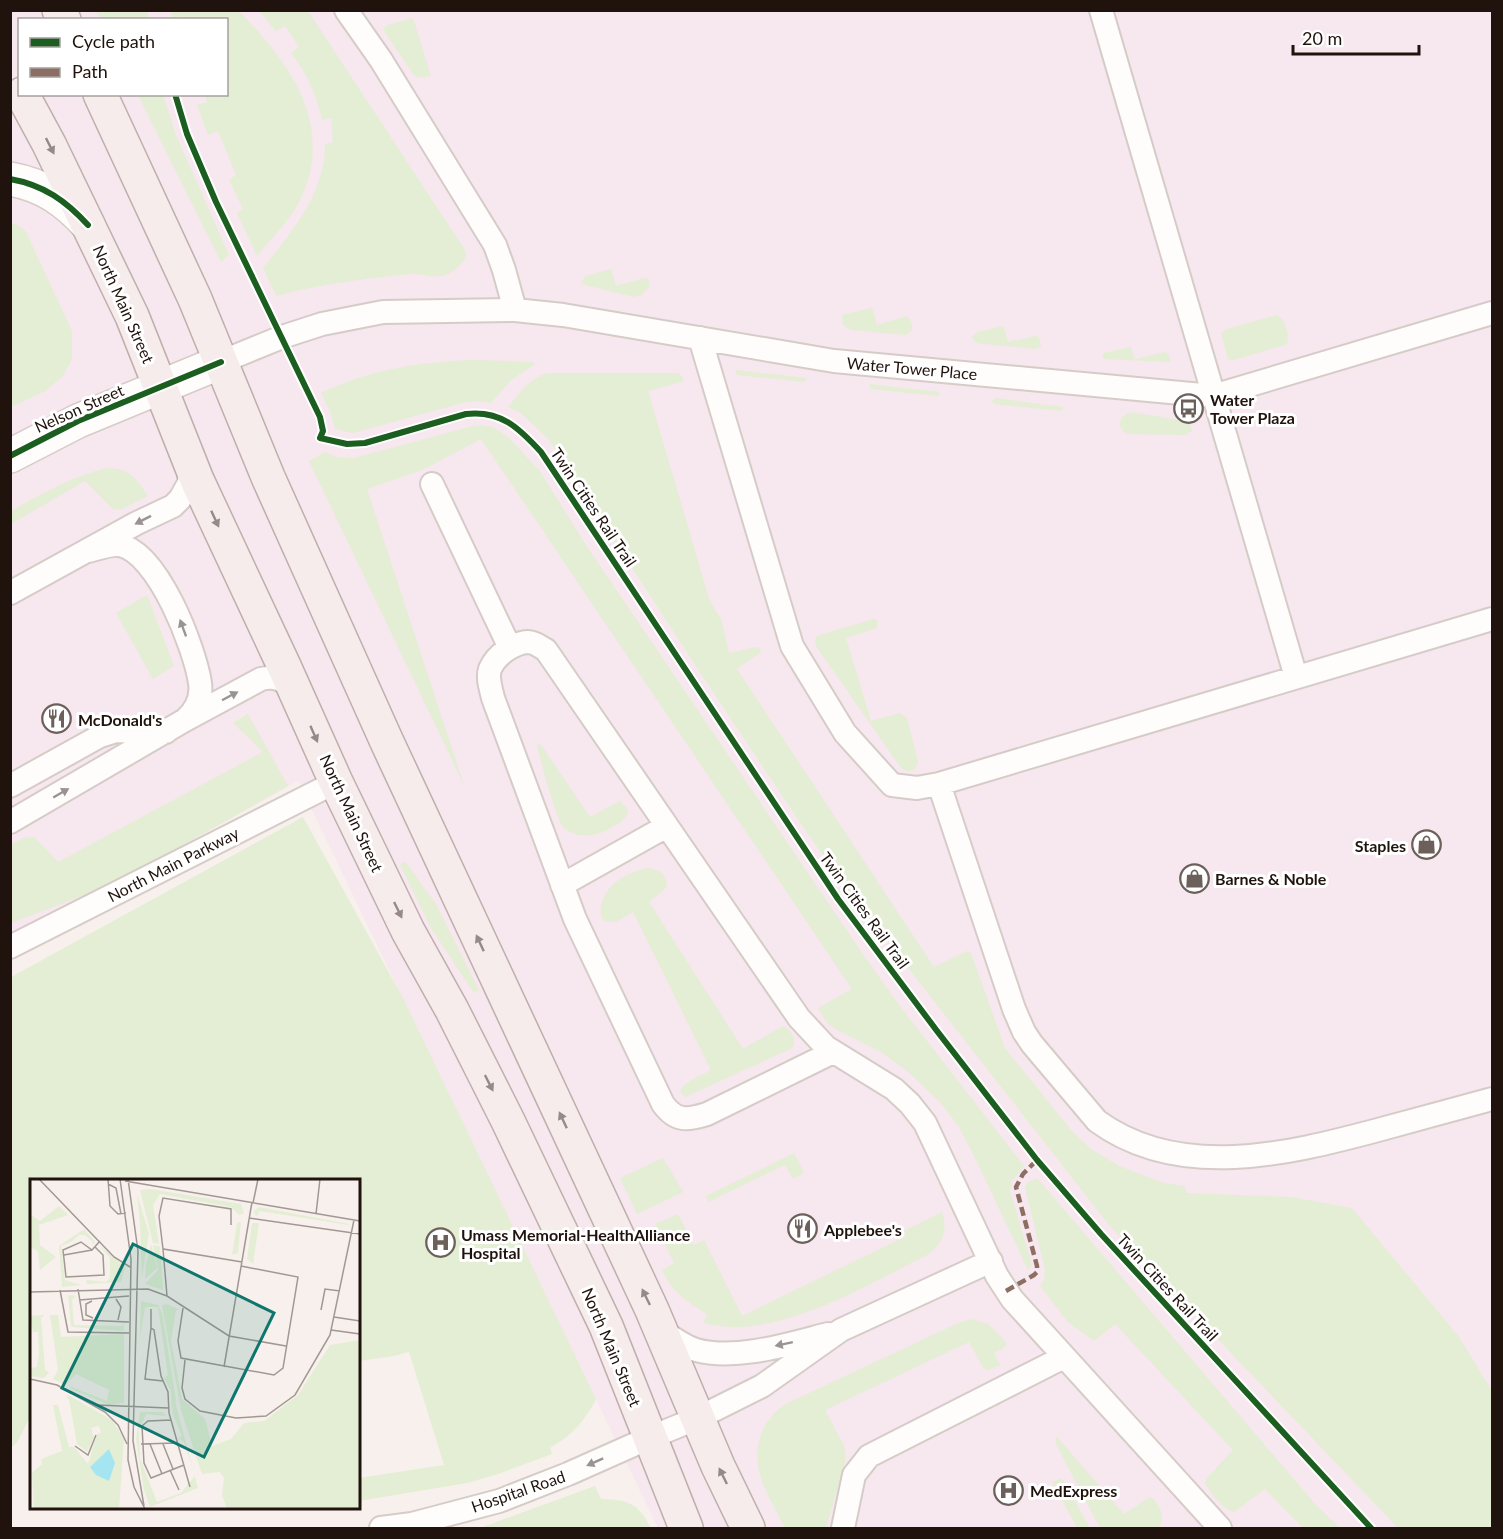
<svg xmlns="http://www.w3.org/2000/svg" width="1503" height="1539" viewBox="0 0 1503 1539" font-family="Lato,sans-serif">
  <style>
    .commercial { fill: #f7e7ee; fill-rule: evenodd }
    .green { fill: #e3eed4 }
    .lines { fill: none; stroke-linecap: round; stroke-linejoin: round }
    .lane-casing { stroke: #d6ccc7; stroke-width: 26 }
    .street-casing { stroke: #d6ccc7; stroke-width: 36 }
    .primary-casing { stroke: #bfaeac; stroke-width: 36 }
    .lane { stroke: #fefdfc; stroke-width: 22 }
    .street { stroke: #fefdfc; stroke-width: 33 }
    .primary { stroke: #f5eceb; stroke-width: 33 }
    .quiet { stroke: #8d6e63; stroke-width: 4.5; stroke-dasharray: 9 4.5; stroke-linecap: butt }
    .cycleway-casing { stroke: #fff; stroke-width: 10 }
    .cycleway { stroke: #1b5e20; stroke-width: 6 }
    .oneway { fill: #958a87 }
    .oneway2 { fill: #9a9490 }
    .labels { text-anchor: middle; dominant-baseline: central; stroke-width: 6; stroke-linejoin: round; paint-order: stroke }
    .street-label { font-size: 16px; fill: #20130d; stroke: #fff }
    .poi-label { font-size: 16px; font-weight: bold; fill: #20130d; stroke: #fff; text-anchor: start }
    .inset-road { fill: none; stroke: #a29893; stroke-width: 1.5 }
    .view { fill: #0f766e; fill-opacity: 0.15; stroke: #0f766e; stroke-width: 3 }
    .inset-edge { fill: none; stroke: #20130d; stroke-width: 3 }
  </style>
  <rect width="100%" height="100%" fill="#f8f0ec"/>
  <!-- commercial -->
  <path class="commercial" d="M11 11H1492V1502L1474 1528H658L298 781 11 942ZM20 20H226V94H20Z"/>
  <!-- green -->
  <path class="green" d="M96 11H147L149 19H101Z
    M171 11H239C290 64 337 126 299 202 289 221 271 239 257 256L237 213 243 209 229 180 236 175 218 131 208 135 197 105 207 102 205 95 226 94V20L180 19 179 17 172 18Z
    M259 11H308L465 250 466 257C460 266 452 274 441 276 430 278 419 273 409 274 363 279 319 284 276 296L263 268C292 232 326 192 325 144L333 142 331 118 322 120C317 94 307 74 291 53L299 47 285 26 276 31Z
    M413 18 431 76 417 78 413 74 384 31V28L388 25Z
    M138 95H163L176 135 229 255 221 262Z
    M10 222 19 226 26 232 72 331V359L62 377 45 391 11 407Z
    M611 269 616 286 644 278 648 279 650 286 642 295 634 297 585 285 581 282 586 276Z
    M872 308 877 325 907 316 911 321 913 329 906 335 851 330 843 325 842 315Z
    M1277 315C1285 319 1290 335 1287 344L1234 360 1228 359 1221 333 1227 329Z
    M1003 326 1008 342 1036 336 1039 337 1041 347 1035 349 976 343 972 337 975 333Z
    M1131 347 1135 359 1165 352 1170 356V362L1104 359 1102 356 1104 353Z
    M478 360 533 362 535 364 511 380 491 403 476 401 462 403 353 433 335 429 331 414 321 393C370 369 425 361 478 360Z
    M737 370 806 378 807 379 805 382 737 375 735 372Z
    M548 373H679L684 380 681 382 648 391 710 602 721 619 729 653 756 647 760 648 761 652 737 669 934 967 967 951 971 953 1005 1048 1071 1130 1091 1149 1119 1166 1164 1183 1184 1186 1187 1193 1291 1197 1352 1208 1459 1337 1492 1391V1528H1398L1109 1225 859 905 805 830 703 677 549 440 521 413 508 407C520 392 529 379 548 373Z
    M869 384 939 392 940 394 937 396 871 389Z
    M995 398 1063 407V409L1061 411 994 404 992 401Z
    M1129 412 1186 421 1190 423 1192 431 1185 435 1128 434 1123 431 1120 426 1121 418Z
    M477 425 493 427 508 437 539 470 584 542 862 953 899 1005 1024 1166 1012 1181 1010 1191 1031 1261V1267L1028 1270 976 1160 959 1127 941 1103 906 1070 881 1052 841 1032 827 1023 818 1008 852 989 481 439 422 470 367 489 464 785 309 461 325 452 336 457 354 458Z
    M107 468C129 468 137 479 148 496L120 510 113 509 85 481 11 524V511C41 494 73 476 107 468Z
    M147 595 174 666 153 679 116 613Z
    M874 619 877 620V628L846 638 871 721 900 713 907 718 918 761 915 769C909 772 907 772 901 768L816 646 815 641 817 636 822 634Z
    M248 714 288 786 111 885 11 923V845L23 838 34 837 58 862 263 752 233 723Z
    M538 743 541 745 590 817 620 801 628 810C626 822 614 826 605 831 594 837 575 837 565 829 556 822 541 760 537 746Z
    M303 817 403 998 596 1399 594 1403C581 1425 572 1435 550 1448L552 1454 498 1474 467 1483 359 1501V1478L444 1465 409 1352 394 1356 359 1361 358 1180H32L31 1415 18 1441 11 1448V977Z
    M405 861 436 904 479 990 474 993 431 928 400 865Z
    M646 868C658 869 667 873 667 887L649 902 743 1049 783 1026C792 1031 794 1036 794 1046L790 1049 685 1097 680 1092C685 1080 701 1076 711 1070L633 912 616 922 603 921C600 915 600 909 602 902 609 882 626 874 646 868Z
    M794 1153 804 1173 793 1179 785 1165 708 1202 706 1196Z
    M663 1158 683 1192 637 1214 620 1178Z
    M1035 1179H1038L1316 1505 1340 1528H1303L1265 1489 1234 1512C1222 1509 1211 1493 1205 1483L1207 1478 1233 1450 1115 1324 1094 1341 1068 1322 1040 1286 1044 1280 1045 1270 1025 1187 1027 1183Z
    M942 1212C948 1230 943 1244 927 1255 867 1285 772 1343 704 1323L707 1314C687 1302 672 1292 662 1270L674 1263 655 1224 678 1214 694 1245 704 1240 742 1316 906 1236 904 1231Z
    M971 1319 988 1324 1006 1342 1005 1347 994 1353 1000 1365 989 1370 984 1369 969 1342 825 1410 844 1446 846 1452 845 1463 826 1528H785C768 1494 745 1464 765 1426 771 1416 777 1409 788 1403L956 1324Z
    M1056 1436 1124 1514 1150 1497 1154 1499 1162 1513 1160 1528H1100L1056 1444Z
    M1062 1478 1090 1528H1077L1052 1482Z
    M595 1486 601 1499C629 1500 638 1503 651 1528H480Z"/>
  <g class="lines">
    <defs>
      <path id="lane" d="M346 10 381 60 495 245 504 270 515 310
        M1101 10 1296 677
        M700 338 792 646 845 733 892 785 917 788 939 784 1492 619
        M221 362 282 337 322 324 383 312 515 310 563 315 834 361 1213 396 1492 313
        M432 484 510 648
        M88 551C97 549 110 544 119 545 158 551 195 649 200 683 202 697 196 710 186 719
        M10 593 137 523 173 506 180 499 189 483 190 465
        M939 784 1014 1009 1024 1032 1032 1044 1097 1121C1179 1181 1288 1154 1378 1130 1416 1120 1454 1109 1492 1099
        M10 786 100 736 116 731 166 732
        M10 822 185 720 261 679C276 675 284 681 295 690
        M562 885 667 826
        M10 947 336 782
        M833 1052 707 1114C688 1120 676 1122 663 1104L575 919 493 698C491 689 487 678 490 669 496 655 513 643 528 642 535 642 540 647 546 650L799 1018 826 1047 894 1089 910 1104 925 1123 997 1276 1012 1299 1220 1528
        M660 1329C671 1337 683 1346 696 1350 736 1361 789 1344 828 1334
        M381 1528 412 1524 499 1501 568 1474 649 1438 698 1418 762 1386 841 1330 991 1261
        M843 1528 854 1475 869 1456 1064 1357"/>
      <path id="street" d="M10 179C44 185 66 201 88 225
        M10 456 78 421 221 362"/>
      <path id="primary" d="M59 10 64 20
        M22 94 49 144 132 316 197 480 284 666 336 782 408 931 452 1010 508 1121 606 1326 686 1528
        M100 94 195 299 268 477 387 742 652 1310 718 1466 748 1528"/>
    </defs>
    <!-- lane casing -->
    <use href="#lane" class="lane-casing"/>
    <!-- street casing -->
    <use href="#street" class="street-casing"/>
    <!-- primary casing -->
    <use href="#primary" class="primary-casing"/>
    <!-- lane -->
    <use href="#lane" class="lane"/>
    <!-- street -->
    <use href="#street" class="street"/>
    <!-- primary -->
    <use href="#primary" class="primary"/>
    <!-- quiet -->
    <path class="quiet" d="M1006 1291 1034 1275 1037 1272V1266L1016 1187 1023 1174 1037 1160"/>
    <defs>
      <path id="cycleway" d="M175 94 187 134 216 202 320 417 323 431 320 438 347 444 365 443 466 414C501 410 519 428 541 452L838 899 937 1031 1037 1160 1101 1234 1371 1528
        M10 179C44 185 66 201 88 225
        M10 456 78 421 221 362"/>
    </defs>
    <!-- cycleway casing -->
    <use href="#cycleway" class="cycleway-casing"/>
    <!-- cycleway -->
    <use href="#cycleway" class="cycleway"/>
  </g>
  <!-- one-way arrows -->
  <defs><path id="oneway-solid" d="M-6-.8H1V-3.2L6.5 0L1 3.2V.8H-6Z" transform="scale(1.5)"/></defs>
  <g class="oneway">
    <use href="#oneway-solid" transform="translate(50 146) rotate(63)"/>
    <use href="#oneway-solid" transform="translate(215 519) rotate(65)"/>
    <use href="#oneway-solid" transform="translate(314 734) rotate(66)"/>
    <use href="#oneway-solid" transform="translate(398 910) rotate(64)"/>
    <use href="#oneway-solid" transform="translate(480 943) rotate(-115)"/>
    <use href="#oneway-solid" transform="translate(489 1083) rotate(63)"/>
    <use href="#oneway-solid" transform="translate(563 1120) rotate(-115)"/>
    <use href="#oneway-solid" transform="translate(646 1297) rotate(-116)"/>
    <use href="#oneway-solid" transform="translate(723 1476) rotate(-116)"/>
  </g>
  <g class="oneway2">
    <use href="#oneway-solid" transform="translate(143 520) rotate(153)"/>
    <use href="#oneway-solid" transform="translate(183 628) rotate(-110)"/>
    <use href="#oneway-solid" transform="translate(230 696) rotate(-28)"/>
    <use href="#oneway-solid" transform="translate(61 793) rotate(-30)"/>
    <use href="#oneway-solid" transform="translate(784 1344) rotate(168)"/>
    <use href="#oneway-solid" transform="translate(595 1462) rotate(156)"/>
  </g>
  <!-- icons -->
  <defs>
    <symbol id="bus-ring" viewBox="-11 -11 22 22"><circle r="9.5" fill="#fff" stroke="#6c605b" stroke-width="1.5"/><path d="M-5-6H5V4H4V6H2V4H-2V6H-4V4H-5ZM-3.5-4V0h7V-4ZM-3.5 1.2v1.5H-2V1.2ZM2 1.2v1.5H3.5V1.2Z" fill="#6c605b"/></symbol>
    <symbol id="restaurant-ring" viewBox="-11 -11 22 22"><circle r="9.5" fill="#fff" stroke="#6c605b" stroke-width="1.5"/><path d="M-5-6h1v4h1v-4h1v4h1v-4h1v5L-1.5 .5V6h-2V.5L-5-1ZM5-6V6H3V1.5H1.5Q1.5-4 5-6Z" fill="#6c605b"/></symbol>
    <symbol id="shop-ring" viewBox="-11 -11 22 22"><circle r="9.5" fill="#fff" stroke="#6c605b" stroke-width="1.5"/><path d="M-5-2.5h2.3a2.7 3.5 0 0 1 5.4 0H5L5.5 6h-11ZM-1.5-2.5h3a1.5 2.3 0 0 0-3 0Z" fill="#6c605b"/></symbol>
    <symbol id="hospital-ring" viewBox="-11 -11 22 22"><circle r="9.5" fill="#fff" stroke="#6c605b" stroke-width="1.5"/><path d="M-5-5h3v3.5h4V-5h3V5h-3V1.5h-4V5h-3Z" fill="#6c605b"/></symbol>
  </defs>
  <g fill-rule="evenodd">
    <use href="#bus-ring" x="1172" y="392" width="33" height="33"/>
    <use href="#restaurant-ring" x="40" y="702" width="33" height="33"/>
    <use href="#shop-ring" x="1410" y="828" width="33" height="33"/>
    <use href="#shop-ring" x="1178" y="862" width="33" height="33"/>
    <use href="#restaurant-ring" x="786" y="1212" width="33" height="33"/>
    <use href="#hospital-ring" x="424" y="1226" width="33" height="33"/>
    <use href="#hospital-ring" x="992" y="1474" width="33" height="33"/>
  </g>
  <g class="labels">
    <!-- street labels -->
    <g class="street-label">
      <text transform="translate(124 304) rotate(66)">North Main Street</text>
      <text transform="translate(912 368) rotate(5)">Water Tower Place</text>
      <text transform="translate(79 408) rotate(-24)">Nelson Street</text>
      <text transform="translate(594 507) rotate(56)">Twin Cities Rail Trail</text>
      <text transform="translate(352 813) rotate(65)">North Main Street</text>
      <text transform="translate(173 864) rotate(-27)">North Main Parkway</text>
      <text transform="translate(865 910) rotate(54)">Twin Cities Rail Trail</text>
      <text transform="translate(1168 1287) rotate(47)">Twin Cities Rail Trail</text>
      <text transform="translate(612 1347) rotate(67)">North Main Street</text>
      <text transform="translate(518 1491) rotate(-19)">Hospital Road</text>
    </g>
    <!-- poi labels -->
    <g class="poi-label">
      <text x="1210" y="399">Water<tspan x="1210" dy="18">Tower Plaza</tspan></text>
      <text x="78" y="719">McDonald's</text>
      <text x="1406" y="845" text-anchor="end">Staples</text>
      <text x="1215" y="878">Barnes &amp; Noble</text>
      <text x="824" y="1229">Applebee's</text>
      <text x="461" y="1234">Umass Memorial-HealthAlliance<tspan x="461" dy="18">Hospital</tspan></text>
      <text x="1030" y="1490">MedExpress</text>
    </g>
  </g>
  <!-- overview -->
  <g transform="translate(30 1179)">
    <rect width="330" height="330" fill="#f8f0ec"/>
    <path d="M121 10 211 25 214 34 209 36 201 28 130 15 123 26 129 65 123 64 110 11ZM107 15 119 54 112 99 110 46ZM29 27 38 36 9 46 10 66 26 78 10 91 8 72 0 68V35L10 42ZM229 28 319 45V46L230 32 226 38 224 32ZM211 43 208 74 202 76 207 44ZM222 44H229L223 85 217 80ZM54 50 65 63 62 67 63 63 55 56H49L41 63 31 67 35 101 51 106 32 108 29 67ZM121 65 127 89 115 100 116 85ZM123 66 130 67 133 111 115 105 128 91ZM70 67 95 88 91 103 57 105 56 101 76 103 80 99V79ZM38 116 46 117 42 121 44 146 92 147 93 143 94 152 41 148ZM111 122 128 126 132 134 146 221 142 231 141 212 134 199 138 196 128 128H115L110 160ZM137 125 150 131H146L141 162 152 220 175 240 182 267 201 260 214 244 234 242 268 216 300 166 330 161V330H197L192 316 194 299 190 293 172 295 151 231 132 126ZM15 136 11 139 15 191 19 193 14 199 0 197V189L7 188 9 174 8 153H3L0 137ZM20 136H28L31 158 94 155V224L79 226 42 210 39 207 77 222 79 211 46 195 35 206 23 200 28 191ZM38 216 82 241 94 260 89 330H4L2 294 12 285 11 280 32 272 23 226H28L39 268H44L58 285 67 255 71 254 69 247 61 249 64 258 57 273 47 265 39 220 36 219ZM145 223 168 309 120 328 114 311 106 260 110 233H133L136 237 116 235 109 251 110 279 127 323 151 314 165 297 154 263 148 259 152 257 142 233Z" fill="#e3eed4"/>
    <path d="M79 270 85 284 79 302 66 296 60 288Z" fill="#a5e5f2"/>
    <path class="inset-road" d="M9 0 84 78 100 88M78 0 80 27 88 35 96 34M90 0 101 80 98 281 104 308 115 330M98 0 108 72 103 262 114 327M95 2 330 42M78 5 86 9 91 35M223 24 228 0M286 35 290 0M219 39 330 55M65 68 73 76 74 96 36 98 33 71 51 63 62 71 70 62M133 70 129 37 133 19 201 30V46M34 76 62 71M48 110 53 141 99 143M30 111 38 153 99 154M0 113 118 110 137 117 199 157 256 167M137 117 133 70 212 83M86 120 91 128 88 141M49 121 99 117M62 122 56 125V136L63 139M153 129 148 162 151 179 244 196 253 189 268 98 211 87M291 131 295 110 310 112M304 138 330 142M121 149V130M301 151 330 155M155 181 152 209 155 220 170 232 206 239 236 237 265 216 300 156 324 41M194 188 222 23M0 200 27 206 75 233 88 246 97 265M133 202 115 200 121 149 124 151 131 197 138 213 139 234 160 308M67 226 138 229M141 241 118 242 112 247 114 284 121 299 154 286M111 265 147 264M120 265 132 295M133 265 143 290M45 267 58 276 66 256M140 291 149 311"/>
    <path class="view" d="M103 65 244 134 174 278 32 209Z"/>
    <rect width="330" height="330" class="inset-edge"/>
  </g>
  <!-- border -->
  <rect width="1503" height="1539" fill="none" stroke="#20130d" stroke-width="24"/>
  <!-- legend -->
  <rect x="18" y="18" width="210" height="78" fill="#ffffff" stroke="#a6a19e" stroke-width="1.5"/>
  <rect x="30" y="38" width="30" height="9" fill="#1b5e20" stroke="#a6a19e" stroke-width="1.5"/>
  <text x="72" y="48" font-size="18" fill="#20130d">Cycle path</text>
  <rect x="30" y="68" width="30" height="9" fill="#8d6e63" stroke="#a6a19e" stroke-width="1.5"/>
  <text x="72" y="78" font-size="18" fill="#20130d">Path</text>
  <!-- scale -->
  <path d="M1293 45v9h126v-9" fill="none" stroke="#20130d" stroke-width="3"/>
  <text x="1302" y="45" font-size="18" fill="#20130d" stroke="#ffffff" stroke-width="4.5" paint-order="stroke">20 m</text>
</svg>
